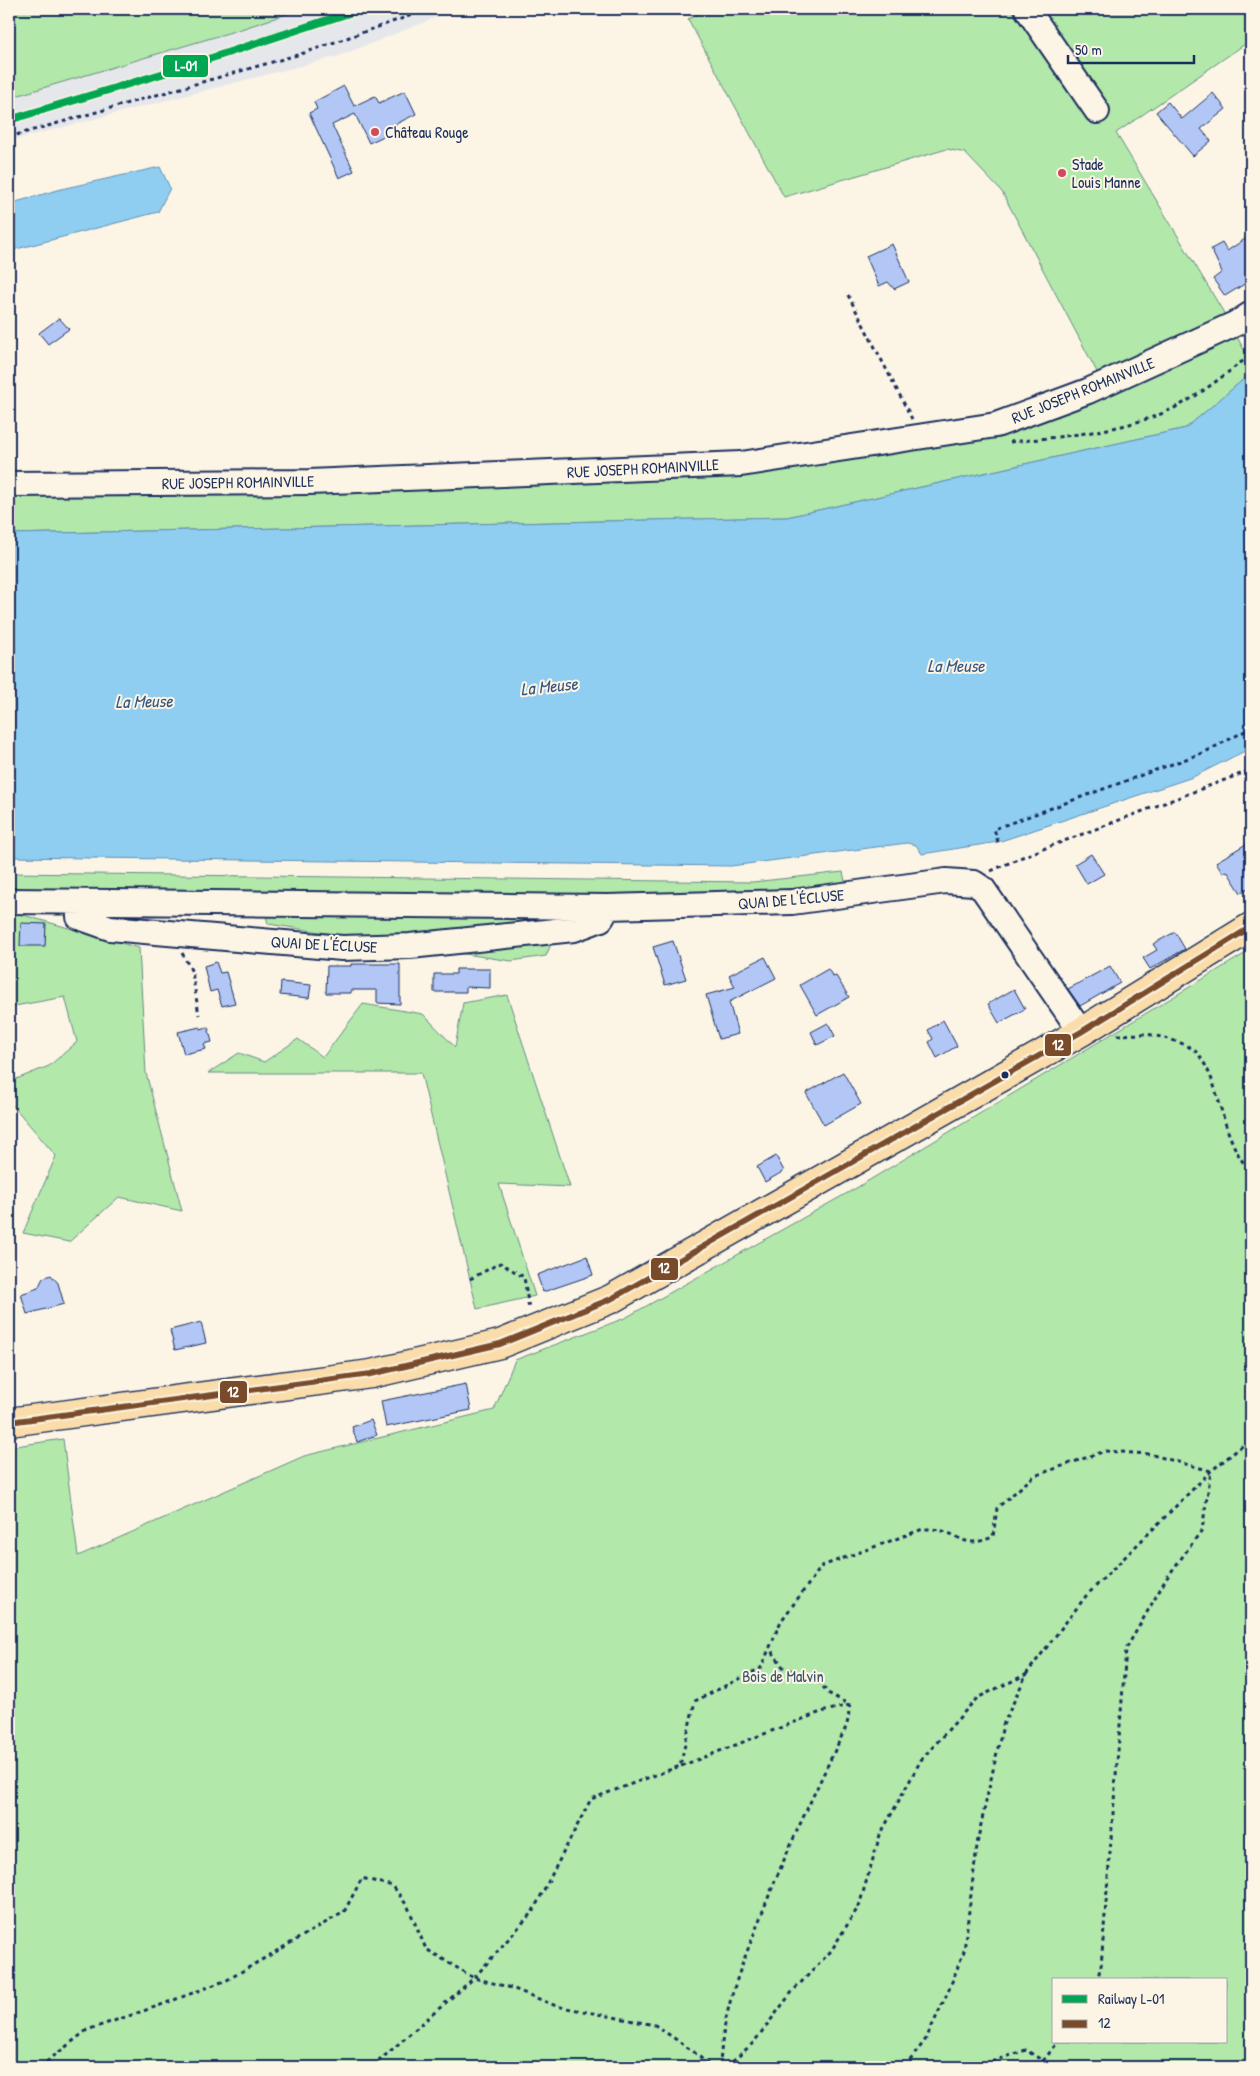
<svg xmlns="http://www.w3.org/2000/svg" width="1260" height="2076" viewBox="0 0 1260 2076" font-family="'Patrick Hand',sans-serif">
  <style>
    .built { fill: #e6e7ea }
    .green { fill: #b2e8aa; stroke: #668c84; fill-rule: evenodd }
    .water { fill: #8fcef0; stroke: #618eb6 }
    .building { fill: #b2c7f6; stroke: #1b2f5e }
    .lines { fill: none; stroke-linecap: round; stroke-linejoin: round }
    .minor-casing { stroke: #1b2f5e; stroke-width: 28 }
    .major-casing { stroke: #1b2f5e; stroke-width: 31 }
    .path { stroke: #1b2f5e; stroke-width: 3; stroke-dasharray: 4 4; stroke-linecap: butt }
    .minor { stroke: #fcf5e5; stroke-width: 24 }
    .major { stroke: #faddab; stroke-width: 28 }
    .bus-1-casing { stroke: #fcf5e5; stroke-width: 10 }
    .bus-1 { stroke: #7a4b2a; stroke-width: 6 }
    .rail-1-casing { stroke: #fcf5e5; stroke-width: 11 }
    .rail-1 { stroke: #00a651; stroke-width: 8 }
    .poi-dot { fill: #d1495b; stroke: #fcf5e5; stroke-width: 2 }
    .bus-dot { fill: #1b2f5e; stroke: #fcf5e5; stroke-width: 2 }
    .labels { text-anchor: middle; dominant-baseline: central; stroke-width: 4; stroke-linejoin: round; paint-order: stroke }
    .poi-label { font-size: 16px; fill: #1b2f5e; stroke: #fcf5e5; text-anchor: start }
    .street-label { font-size: 16px; fill: #1b2f5e; stroke: #fcf5e5 }
    .park-label { font-size: 16px; fill: #39546d; stroke: #fcf5e5 }
    .water-label { font-size: 18px; font-style: italic; fill: #385782; stroke: #fcf5e5 }
    .line-badge { stroke: #fcf5e5; stroke-width: 2 }
    .badge-label { font-size: 14px; text-anchor: middle; font-weight: bold; fill: #fff }
  </style>
  <rect width="100%" height="100%" fill="#fcf5e5"/>
  <filter id="ink" filterUnits="userSpaceOnUse"><feTurbulence type="fractalNoise" baseFrequency=".02" numOctaves="2"/><feDisplacementMap in="SourceGraphic" scale="10" xChannelSelector="R" yChannelSelector="G"/><feConvolveMatrix kernelMatrix="1 2 1 2 8 2 1 2 1" color-interpolation-filters="sRGB"/></filter>
  <g filter="url(#ink)">
    <!-- built -->
    <path class="built" d="M302 9H458L339 56 9 141V98L238 30Z"/>
    <!-- green -->
    <path class="green" d="M9 9H302L238 30 9 98Z
      M708 9H1251V40L1116 133 1227 318 1251 363V373L1186 428 787 517 9 534V484L654 468 921 437 1088 391 1097 372 1002 192 965 153 947 149 784 197 688 19Z
      M843 872 847 890 750 897 572 896 546 956 511 961 268 924 261 894 9 892V873L753 882Z
      M9 911 139 948 146 1073 182 1211 119 1197 69 1242 23 1233 56 1156 9 1101V1082L49 1066 77 1042 65 997 9 1007Z
      M1251 950V2067H9V1447L63 1439 78 1556 304 1456 494 1410 515 1360 625 1318 858 1187ZM1054 1980H1226V2042H1054Z
      M507 995 570 1187 499 1184 535 1296 477 1309 421 1073H208L239 1053 264 1062 298 1039 323 1057 363 1004 423 1014 455 1047 463 1003Z"/>
    <!-- water -->
    <path class="water" d="M160 167 170 188 158 212 9 251V204L61 189Z
      M1251 373V748L1193 777 998 842 922 854 916 845 907 843 731 866 9 857V534L787 517 1186 428Z"/>
    <!-- building -->
    <path class="building" d="M344 86 354 106 375 96 379 103 405 91 416 114 384 130 386 135 369 143 355 114 332 125 354 171 339 178 309 113 317 109 314 102Z
      M1213 93 1226 109 1201 129 1211 141 1193 156 1156 112 1168 102 1182 119Z
      M1251 235V280L1225 296 1213 279 1222 272 1211 249 1222 243 1227 251Z
      M892 244 909 282 894 289 888 282 879 286 866 256Z
      M59 318 69 329 48 344 39 333Z
      M1251 841V886L1241 893 1227 871 1223 873 1216 862Z
      M1091 854 1104 874 1087 884 1075 864Z
      M21 923 46 924 45 946H20Z
      M1175 932 1185 949 1150 969 1143 958 1157 950 1153 944Z
      M673 941 686 979 665 985 653 947Z
      M765 957 776 978 729 1002 738 1034 719 1039 706 995 735 987 729 975Z
      M216 962 220 973 226 972 235 1003 222 1006 217 990 210 992 204 966Z
      M351 964H400V1004L377 1003V990H351V993H326L327 966H351Z
      M1110 966 1120 983 1080 1006 1068 989Z
      M456 969H490V988L466 987V992H434V974H456Z
      M828 969 833 977 836 976 849 997 817 1015 800 985Z
      M281 982 311 985 309 998 280 995Z
      M1014 989 1025 1009 999 1023 988 1004Z
      M943 1020 957 1046 937 1058 929 1042 933 1039 928 1030Z
      M828 1023 835 1036 817 1045 811 1032Z
      M200 1027V1029L208 1027 212 1042 204 1044 206 1049 184 1054 178 1032Z
      M843 1072 861 1104 824 1125 806 1093Z
      M776 1156 784 1171 765 1182 757 1167Z
      M587 1256 593 1275 543 1292 537 1275Z
      M51 1275 58 1283 64 1304 27 1314 21 1294 38 1288 43 1278Z
      M201 1322 206 1343 175 1350 170 1330Z
      M466 1384 471 1410 386 1427 381 1401Z
      M371 1420 377 1435 357 1442 352 1427Z"/>
    <g class="lines">
      <defs>
        <path id="minor" d="M1027 9 1097 111
          M9 484 309 482 741 464 996 425 1088 391 1237 323 1251 314
          M9 901 608 907 792 902 946 881 974 883 983 889 1081 1032
          M79 902V917L110 928 342 948 410 946 574 929 601 919 608 907"/>
        <path id="major" d="M9 1422 371 1374 500 1344 611 1299 1081 1032 1251 927"/>
      </defs>
      <!-- minor casing -->
      <use href="#minor" class="minor-casing"/>
      <!-- major casing -->
      <use href="#major" class="major-casing"/>
      <!-- path -->
      <path class="path" d="M9 137 304 53 429 9
        M848 295 912 419
        M1010 442C1060 437 1126 431 1172 409 1200 396 1226 373 1251 355
        M998 842 994 829 1205 752 1251 728
        M991 871 1022 857 1251 770
        M182 953 192 972 199 1015
        M1117 1035C1126 1035 1135 1034 1144 1034 1157 1035 1190 1043 1198 1054 1223 1086 1219 1137 1251 1172
        M470 1279 500 1263 524 1277 529 1309
        M681 1766 821 1712 850 1705
        M1043 2061 1058 2042
        M40 2067 87 2030 158 2006 227 1980 344 1912 362 1878 393 1886 408 1907 426 1949 474 1978 512 1988 556 2006 655 2025 694 2052 711 2067
        M372 2067 474 1978 533 1911 591 1799 680 1766 695 1701 761 1668 781 1621 822 1566 923 1529C928 1529 934 1529 939 1530 964 1536 962 1549 993 1537L997 1508 1034 1476 1105 1451 1149 1454 1211 1471 1202 1530 1166 1579 1126 1649 1101 1966 1097 1980
        M720 2067C722 2016 737 1976 756 1929 782 1859 815 1792 847 1725L850 1705 828 1693 820 1683 783 1667 770 1648
        M727 2067 754 2042 792 1992 831 1951 859 1906 880 1835 921 1760 977 1698 1027 1674
        M905 2067 926 2039 948 1992 964 1951 978 1838 1003 1725 1027 1673 1086 1596 1211 1471 1251 1439
        M977 2067 1026 2050 1043 2061 1038 2067"/>
      <!-- minor -->
      <use href="#minor" class="minor"/>
      <!-- major -->
      <use href="#major" class="major"/>
      <defs>
        <path id="bus-1" d="M9 1422 371 1374 500 1344 611 1299 1081 1032 1251 927"/>
      </defs>
      <!-- bus-1 casing -->
      <use href="#bus-1" class="bus-1-casing"/>
      <!-- bus-1 -->
      <use href="#bus-1" class="bus-1"/>
      <defs>
        <path id="rail-1" d="M9 120 178 69 361 9"/>
      </defs>
      <!-- rail-1 casing -->
      <use href="#rail-1" class="rail-1-casing"/>
      <!-- rail-1 -->
      <use href="#rail-1" class="rail-1"/>
    </g>
  </g>
  <!-- markers -->
  <g class="poi-dot">
    <circle cx="375" cy="132" r="5"/>
    <circle cx="1062" cy="173" r="5"/>
  </g>
  <circle class="bus-dot" cx="1005" cy="1075" r="4.5"/>
  <g class="labels">
    <!-- poi labels -->
    <g class="poi-label">
      <text x="385" y="132">Château Rouge</text>
      <text x="1072" y="164">Stade<tspan x="1072" dy="18">Louis Manne</tspan></text>
    </g>
    <!-- street labels -->
    <g class="street-label">
      <text transform="translate(1083 390) rotate(-22)">RUE JOSEPH ROMAINVILLE</text>
      <text transform="translate(643 468) rotate(-3)">RUE JOSEPH ROMAINVILLE</text>
      <text transform="translate(238 482) rotate(-1)">RUE JOSEPH ROMAINVILLE</text>
      <text transform="translate(791 899) rotate(-5)">QUAI DE L'ÉCLUSE</text>
      <text transform="translate(324 944) rotate(3)">QUAI DE L'ÉCLUSE</text>
    </g>
    <!-- park labels -->
    <g class="park-label">
      <text x="783" y="1676">Bois de Malvin</text>
    </g>
    <!-- water labels -->
    <g class="water-label">
      <text x="956" y="665">La Meuse</text>
      <text transform="translate(549 686) rotate(-6)">La Meuse</text>
      <text transform="translate(144 701) rotate(-1)">La Meuse</text>
    </g>
  </g>
  <g class="line-badge">
    <rect x="162" y="54" width="47" height="24" rx="5" fill="#00a651"/>
    <rect x="1044" y="1033" width="28" height="24" rx="5" fill="#7a4b2a"/>
    <rect x="650" y="1257" width="29" height="24" rx="5" fill="#7a4b2a"/>
    <rect x="219" y="1380" width="29" height="24" rx="5" fill="#7a4b2a"/>
  </g>
  <g class="badge-label">
    <text x="186" y="71">L-01</text>
    <text x="1058" y="1050">12</text>
    <text x="664" y="1273">12</text>
    <text x="233" y="1397">12</text>
  </g>
  <!-- margin -->
  <rect width="1260" height="2076" fill="none" stroke="#fcf5e5" stroke-width="30"/>
  <rect x="15" y="15" width="1230" height="2046" fill="none" stroke="#1b2f5e" stroke-width="2" filter="url(#ink)"/>
  <!-- legend -->
  <rect x="1052" y="1978" width="175" height="65" fill="#fcf5e5" stroke="#a2a6af"/>
  <rect x="1062" y="1995" width="25" height="8" fill="#00a651" stroke="#a2a6af"/>
  <text x="1098" y="2004" font-size="15" fill="#1b2f5e">Railway L-01</text>
  <rect x="1062" y="2020" width="25" height="8" fill="#7a4b2a" stroke="#a2a6af"/>
  <text x="1098" y="2028" font-size="15" fill="#1b2f5e">12</text>
  <!-- scale -->
  <path d="M1068 55v8h126v-8" fill="none" stroke="#1b2f5e" stroke-width="2.5"/>
  <text x="1075" y="55" font-size="15" fill="#1b2f5e" stroke="#fcf5e5" stroke-width="4" paint-order="stroke">50 m</text>
</svg>
